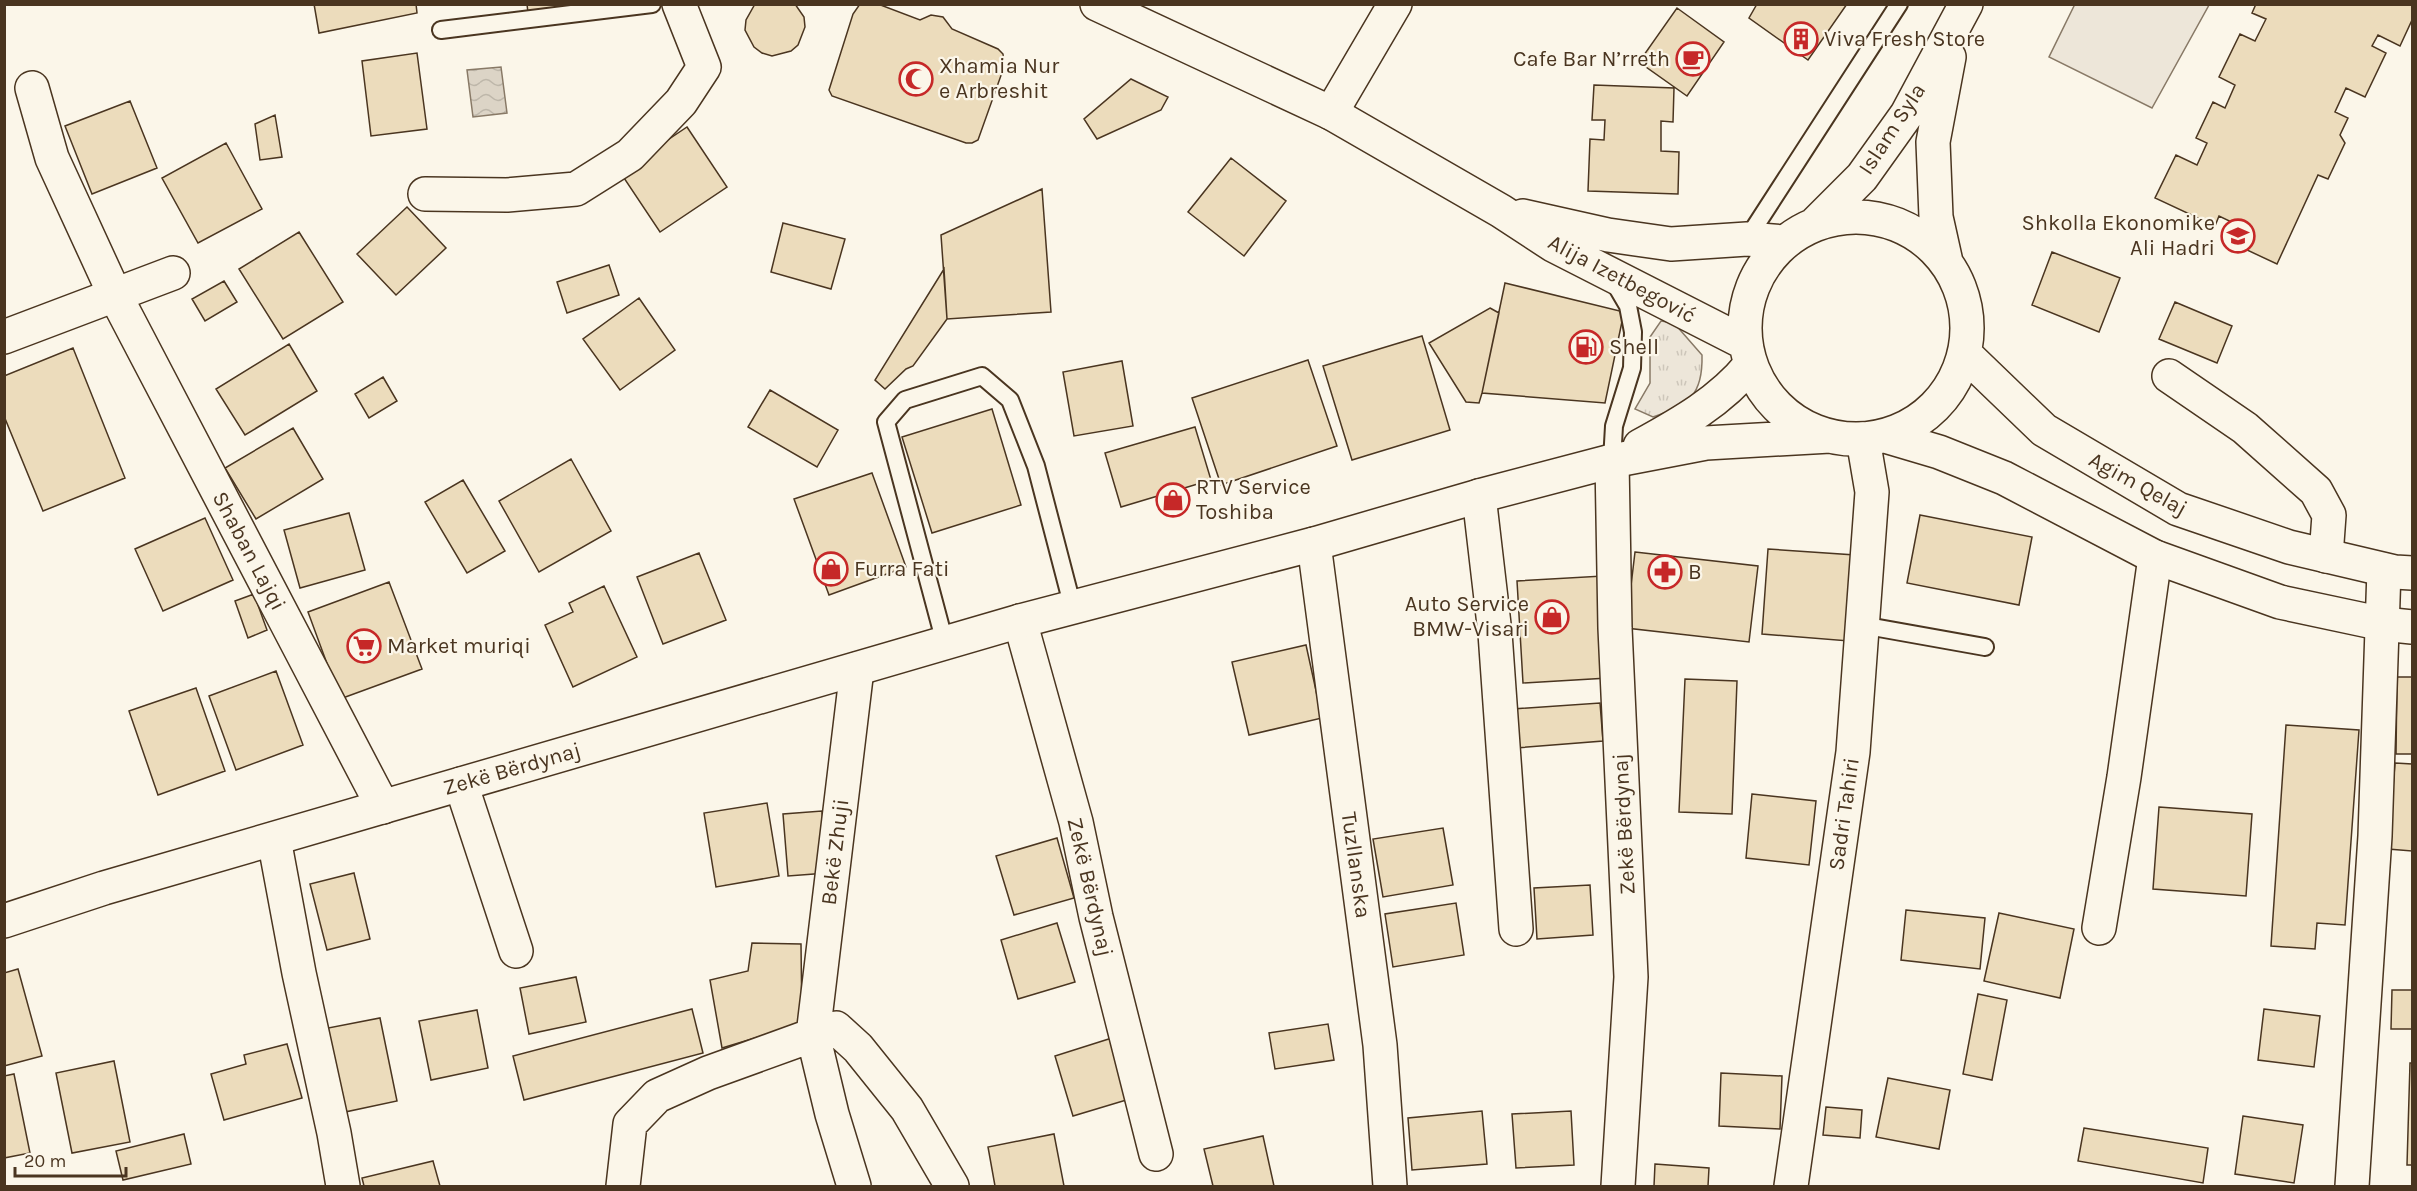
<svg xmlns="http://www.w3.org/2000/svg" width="2417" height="1191" viewBox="0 0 2417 1191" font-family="Karla,sans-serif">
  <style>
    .grass { fill: url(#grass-tufts); stroke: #887966; stroke-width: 1.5 }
    .pitch { fill: #ede6d9; stroke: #887966; stroke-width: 1.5 }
    .water { fill: url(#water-waves); stroke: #887966; stroke-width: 1.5 }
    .building { fill: #ecdcbc; stroke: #4a3520; stroke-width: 1.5 }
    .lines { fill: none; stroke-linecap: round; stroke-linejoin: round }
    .lane-casing { stroke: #4a3520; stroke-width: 20 }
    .street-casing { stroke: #4a3520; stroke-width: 36 }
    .secondary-casing { stroke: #4a3520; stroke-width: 36 }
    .lane { stroke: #fbf6e9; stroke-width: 16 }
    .street { stroke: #fbf6e9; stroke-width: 33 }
    .secondary { stroke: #fbf6e9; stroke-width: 33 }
    .labels { text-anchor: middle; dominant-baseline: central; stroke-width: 4.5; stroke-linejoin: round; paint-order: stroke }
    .poi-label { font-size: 22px; fill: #4a3520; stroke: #fbf6e9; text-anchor: start }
    .street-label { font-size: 22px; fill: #4a3520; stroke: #fbf6e9 }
  </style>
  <defs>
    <pattern id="grass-tufts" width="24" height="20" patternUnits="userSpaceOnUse" patternTransform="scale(1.5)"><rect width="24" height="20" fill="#ede6d9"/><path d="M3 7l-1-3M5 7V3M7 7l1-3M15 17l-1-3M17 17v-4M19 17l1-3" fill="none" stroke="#cdc6ba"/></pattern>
    <pattern id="water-waves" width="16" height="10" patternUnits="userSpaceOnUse" patternTransform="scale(1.5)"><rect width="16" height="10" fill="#dcd4c6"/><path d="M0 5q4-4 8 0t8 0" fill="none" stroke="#beb7aa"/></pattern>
  </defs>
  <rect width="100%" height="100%" fill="#fbf6e9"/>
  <!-- grass -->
  <path class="grass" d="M1661 321 1674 323 1702 355C1703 396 1689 404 1653 417L1635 409 1650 383V337Z"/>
  <!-- pitch -->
  <path class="pitch" d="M2075 4H2209V5L2152 108 2049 57Z"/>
  <!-- water -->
  <path class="water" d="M501 67 507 113 473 117 467 70Z"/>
  <!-- building -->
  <path class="building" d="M314 4H416L417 13 319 33Z
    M527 4H602L528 13Z
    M755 4H795L804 17 805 27 798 45 791 51 772 56 762 53 754 47 745 30 746 20Z
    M860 4H878L920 20 931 15 943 17 952 29 998 49 1003 54 1004 67 978 140 972 143H966L832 96 829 90 853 14Z
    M1757 4H1847L1808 60 1749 18Z
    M2256 4H2412V20L2400 46 2378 35 2372 46 2386 53 2365 97 2346 88 2335 112 2348 118 2340 135 2345 143 2328 179 2318 175 2277 264 2230 242 2238 225 2219 216 2215 226 2155 198 2176 155 2197 165 2207 143 2196 138 2213 102 2225 108 2235 85 2219 77 2240 34 2255 41 2266 19 2252 13Z
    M1677 8 1724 42 1687 96 1639 62Z
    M417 53 427 129 371 136 362 61Z
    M1131 79 1168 97 1161 110 1097 139 1084 119Z
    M1594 85 1674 88 1673 122 1661 121V151L1679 152 1678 194 1588 191 1590 139 1604 140 1605 120H1592Z
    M130 101 157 168 92 194 65 126Z
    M275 115 282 157 260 160 255 124Z
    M687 127 727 187 660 232 620 172Z
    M226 143 262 209 198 243 162 178Z
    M1231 158 1286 201 1244 256 1188 212Z
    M1042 189 1051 312 947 319 941 235Z
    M407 207 446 248 396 295 357 254Z
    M783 223 845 239 831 289 771 272Z
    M299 232 343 302 283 339 239 269Z
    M2052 252 2120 278 2099 332 2032 305Z
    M609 265 619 295 567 313 557 282Z
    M944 269 947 319 913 366 906 369 885 389 875 380Z
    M224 281 237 302 205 321 192 299Z
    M1505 283 1624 312 1605 403 1482 393Z
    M639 298 675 350 620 390 583 339Z
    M2175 302 2232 326 2217 363 2159 339Z
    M1490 308 1499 313 1482 393 1479 403 1466 402 1429 343Z
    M1422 336 1450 430 1352 460 1323 366Z
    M289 344 317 391 245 435 216 389Z
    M73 348 125 478 43 511 4 416V376Z
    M1308 360 1337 446 1221 485 1192 398Z
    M1122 361 1133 426 1074 436 1063 372Z
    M383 377 397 401 369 418 355 394Z
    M770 390 838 430 817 467 748 427Z
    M992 409 1021 505 932 533 902 437Z
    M1195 427 1211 480 1121 507 1105 453Z
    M293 428 323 479 256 519 225 468Z
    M571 459 611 531 539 572 499 501Z
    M872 473 906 567 829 595 794 499Z
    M463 480 505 551 467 573 425 502Z
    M349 513 365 570 300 588 284 530Z
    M1920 515 2032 537 2019 605 1907 583Z
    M205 518 233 580 163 611 135 549Z
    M1768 549 1855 555 1849 641 1762 634Z
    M1635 552 1758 566 1749 642 1626 628Z
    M699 553 726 620 663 644 637 577Z
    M1603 576 1608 678 1523 683 1517 581Z
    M389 582 422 669 340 699 308 612Z
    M604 586 637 657 573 687 545 625 573 612 569 603Z
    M254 594 267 630 248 638 235 601Z
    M1306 645 1322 718 1249 735 1232 662Z
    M276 671 303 745 236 770 209 696Z
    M2397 677H2412V754H2396Z
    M1685 679 1737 681 1732 814 1679 812Z
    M196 688 225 771 158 795 129 711Z
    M1600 703 1603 741 1516 748 1513 709Z
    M2286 725 2359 730 2345 925 2317 923 2315 949 2271 946Z
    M2395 763 2412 764V851L2388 849Z
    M1752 794 1816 801 1809 865 1746 858Z
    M767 803 779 876 716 887 704 813Z
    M2159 807 2252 814 2246 896 2153 889Z
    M822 811 827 873 788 876 783 814Z
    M1443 828 1453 885 1383 897 1373 839Z
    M1057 838 1074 898 1014 915 996 856Z
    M354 873 370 939 327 950 310 884Z
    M1590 885 1593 935 1537 939 1534 888Z
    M1456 903 1464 955 1393 967 1385 914Z
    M1906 910 1985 918 1980 969 1901 960Z
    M1999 913 2074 929 2060 998 1984 981Z
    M1057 923 1075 982 1018 999 1001 940Z
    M752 943 801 944 802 1024 722 1048 710 980 748 971Z
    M18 969 42 1056 4 1066V973Z
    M576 977 586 1022 529 1034 520 988Z
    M2392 990H2412V1029H2391Z
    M1978 994 2007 1000 1992 1080 1963 1074Z
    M692 1009 703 1053 524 1100 513 1056Z
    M2264 1009 2320 1016 2314 1067 2258 1060Z
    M477 1010 488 1068 431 1080 419 1021Z
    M380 1018 397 1101 345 1112 328 1028Z
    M1328 1024 1334 1060 1275 1069 1269 1033Z
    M1115 1037 1133 1098 1073 1116 1055 1056Z
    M287 1044 302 1098 224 1120 211 1074 246 1064 244 1055Z
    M114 1061 130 1142 72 1153 56 1073Z
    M2410 1063H2412V1165H2407Z
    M1721 1073 1782 1076 1780 1129 1719 1126Z
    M14 1074 30 1153 4 1158V1076Z
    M1888 1078 1950 1090 1939 1149 1876 1137Z
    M1826 1107 1862 1110 1860 1138 1823 1135Z
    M1482 1111 1487 1164 1412 1170 1408 1118Z
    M1571 1111 1574 1165 1516 1168 1512 1114Z
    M2243 1116 2303 1125 2294 1183 2235 1174Z
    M2084 1128 2208 1148 2203 1183 2078 1161Z
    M184 1134 191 1164 123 1180 116 1151Z
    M1054 1134 1064 1186H995L988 1147Z
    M1263 1136 1274 1186H1213L1204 1149Z
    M433 1161 440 1186H364L362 1178Z
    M1655 1164 1709 1168 1708 1186H1654Z"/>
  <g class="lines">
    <defs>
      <path id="lane" d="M441 30 652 4
        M1747 239 1899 4
        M1612 461 1614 426 1632 368 1633 332 1628 306 1614 282
        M1862 625 1985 647
        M945 643 886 422 905 400 982 376 1010 400 1036 466 1073 608"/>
      <path id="street" d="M32 88 52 158 115 295 383 807
        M1331 113 1395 4
        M425 194 507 195 576 189 630 155 681 102 704 67 679 4
        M4 337 173 273
        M2169 376 2245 428 2316 491 2329 515 2326 556
        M1612 461 1615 628 1631 977 1618 1186
        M1479 496 1495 633 1516 929
        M1314 544 1380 1045 1390 1186
        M1020 621 1076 822 1096 917 1156 1154
        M461 784 516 951
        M274 839 299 973 334 1133 343 1186
        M2099 928 2124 777 2155 557
        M623 1186 630 1124 657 1096 708 1073 813 1035 857 669
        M854 1186 832 1114 813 1035 836 1028 858 1048 907 1109 952 1186
        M1791 1186 1853 752 1872 492 1863 439
        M2352 1186 2375 836 2384 570"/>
      <path id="secondary" d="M1097 4 1331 113 1501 211 1553 245 1745 343
        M1523 216 1608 235 1671 244 1747 239 1784 242
        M1745 328a111 111 0 1 1 222 0a111 111 0 1 1-222 0Z
        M1816 223 1862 177 1907 114 1966 4
        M1946 262 1936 217 1933 142 1949 57
        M1965 354 2044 430 2178 509 2289 547 2395 572 2412 573
        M1885 436 1939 452 2004 478 2155 557 2280 602 2383 624 2412 627
        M1640 446C1680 424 1721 401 1750 365
        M4 921 104 888 1020 621 1314 544 1479 496 1612 461 1706 443 1830 436"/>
    </defs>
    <!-- lane casing -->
    <use href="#lane" class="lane-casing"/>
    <!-- street casing -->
    <use href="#street" class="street-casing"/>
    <!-- secondary casing -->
    <use href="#secondary" class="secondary-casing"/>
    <!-- lane -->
    <use href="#lane" class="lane"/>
    <!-- street -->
    <use href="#street" class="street"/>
    <!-- secondary -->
    <use href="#secondary" class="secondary"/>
  </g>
  <!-- icons -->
  <defs>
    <symbol id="building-ring" viewBox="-11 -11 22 22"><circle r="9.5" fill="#fbf6e9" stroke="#c62828" stroke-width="1.5"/><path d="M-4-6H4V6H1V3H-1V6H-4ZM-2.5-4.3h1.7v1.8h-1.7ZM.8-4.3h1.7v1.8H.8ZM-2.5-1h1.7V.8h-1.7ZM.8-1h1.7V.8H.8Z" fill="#c62828"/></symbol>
    <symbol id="cafe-ring" viewBox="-11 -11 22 22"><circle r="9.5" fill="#fbf6e9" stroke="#c62828" stroke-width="1.5"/><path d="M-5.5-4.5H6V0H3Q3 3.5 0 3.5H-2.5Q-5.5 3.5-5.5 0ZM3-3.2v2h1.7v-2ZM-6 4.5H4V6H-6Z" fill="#c62828"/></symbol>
    <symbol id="mosque-ring" viewBox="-11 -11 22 22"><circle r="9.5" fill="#fbf6e9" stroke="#c62828" stroke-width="1.5"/><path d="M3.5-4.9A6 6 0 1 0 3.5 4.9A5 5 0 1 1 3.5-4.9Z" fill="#c62828"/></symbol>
    <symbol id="school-ring" viewBox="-11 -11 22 22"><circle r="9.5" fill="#fbf6e9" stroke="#c62828" stroke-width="1.5"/><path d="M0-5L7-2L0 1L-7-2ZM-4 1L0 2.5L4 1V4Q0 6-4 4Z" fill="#c62828"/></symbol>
    <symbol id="fuel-ring" viewBox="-11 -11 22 22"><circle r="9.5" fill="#fbf6e9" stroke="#c62828" stroke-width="1.5"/><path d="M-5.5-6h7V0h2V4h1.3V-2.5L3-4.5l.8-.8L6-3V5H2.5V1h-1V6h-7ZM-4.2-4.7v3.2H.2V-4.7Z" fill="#c62828"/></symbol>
    <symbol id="shop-ring" viewBox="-11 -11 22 22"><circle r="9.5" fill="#fbf6e9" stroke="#c62828" stroke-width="1.5"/><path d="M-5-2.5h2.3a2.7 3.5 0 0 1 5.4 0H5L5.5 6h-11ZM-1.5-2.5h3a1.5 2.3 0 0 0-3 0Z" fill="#c62828"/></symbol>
    <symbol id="pharmacy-ring" viewBox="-11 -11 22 22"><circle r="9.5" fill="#fbf6e9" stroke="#c62828" stroke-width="1.5"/><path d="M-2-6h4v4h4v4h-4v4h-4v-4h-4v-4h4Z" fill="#c62828"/></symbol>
    <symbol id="supermarket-ring" viewBox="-11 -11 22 22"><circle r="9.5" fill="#fbf6e9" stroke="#c62828" stroke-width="1.5"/><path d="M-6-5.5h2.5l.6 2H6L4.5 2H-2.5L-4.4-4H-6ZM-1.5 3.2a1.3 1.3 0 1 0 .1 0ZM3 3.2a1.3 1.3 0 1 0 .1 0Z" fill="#c62828"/></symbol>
  </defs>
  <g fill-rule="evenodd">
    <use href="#building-ring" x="1782" y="20" width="38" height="38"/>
    <use href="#cafe-ring" x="1674" y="40" width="38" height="38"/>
    <use href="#mosque-ring" x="897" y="60" width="38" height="38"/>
    <use href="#school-ring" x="2219" y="217" width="38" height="38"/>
    <use href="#fuel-ring" x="1567" y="328" width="38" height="38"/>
    <use href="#shop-ring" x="1154" y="481" width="38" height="38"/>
    <use href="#shop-ring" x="812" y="550" width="38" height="38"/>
    <use href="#pharmacy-ring" x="1646" y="553" width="38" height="38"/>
    <use href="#shop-ring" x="1533" y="598" width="38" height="38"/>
    <use href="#supermarket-ring" x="345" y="627" width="38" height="38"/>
  </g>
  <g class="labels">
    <!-- poi labels -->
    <g class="poi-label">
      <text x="1824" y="39">Viva Fresh Store</text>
      <text x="1670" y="59" text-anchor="end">Cafe Bar N’rreth</text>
      <text x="939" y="66">Xhamia Nur<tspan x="939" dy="25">e Arbreshit</tspan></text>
      <text x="2215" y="223" text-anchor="end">Shkolla Ekonomike<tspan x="2215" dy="25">Ali Hadri</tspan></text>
      <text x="1609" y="347">Shell</text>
      <text x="1196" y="487">RTV Service<tspan x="1196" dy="25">Toshiba</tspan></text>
      <text x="854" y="569">Furra Fati</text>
      <text x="1688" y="572">B</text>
      <text x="1529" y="604" text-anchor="end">Auto Service<tspan x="1529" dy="25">BMW-Visari</tspan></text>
      <text x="387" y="646">Market muriqi</text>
    </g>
    <!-- street labels -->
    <g class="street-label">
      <text transform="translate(1892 129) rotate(-57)">Islam Syla</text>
      <text transform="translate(1622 279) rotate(28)">Alija Izetbegović</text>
      <text transform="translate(2138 484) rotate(29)">Agim Qelaj</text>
      <text transform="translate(249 551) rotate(62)">Shaban Lajqi</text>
      <text transform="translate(512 769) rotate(-16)">Zekë Bërdynaj</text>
      <text transform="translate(1844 814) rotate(-82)">Sadri Tahiri</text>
      <text transform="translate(1624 824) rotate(-93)">Zekë Bërdynaj</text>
      <text transform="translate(835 852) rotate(-83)">Bekë Zhuji</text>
      <text transform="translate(1356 865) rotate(82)">Tuzllanska</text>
      <text transform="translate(1090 887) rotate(77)">Zekë Bërdynaj</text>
    </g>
  </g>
  <!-- border -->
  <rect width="2417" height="1191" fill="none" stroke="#4a3520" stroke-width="12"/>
  <!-- scale -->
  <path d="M15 1167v9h111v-9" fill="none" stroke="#4a3520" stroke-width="3"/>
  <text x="24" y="1167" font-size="18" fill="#4a3520" stroke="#fbf6e9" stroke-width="4.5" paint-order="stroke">20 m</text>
</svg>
